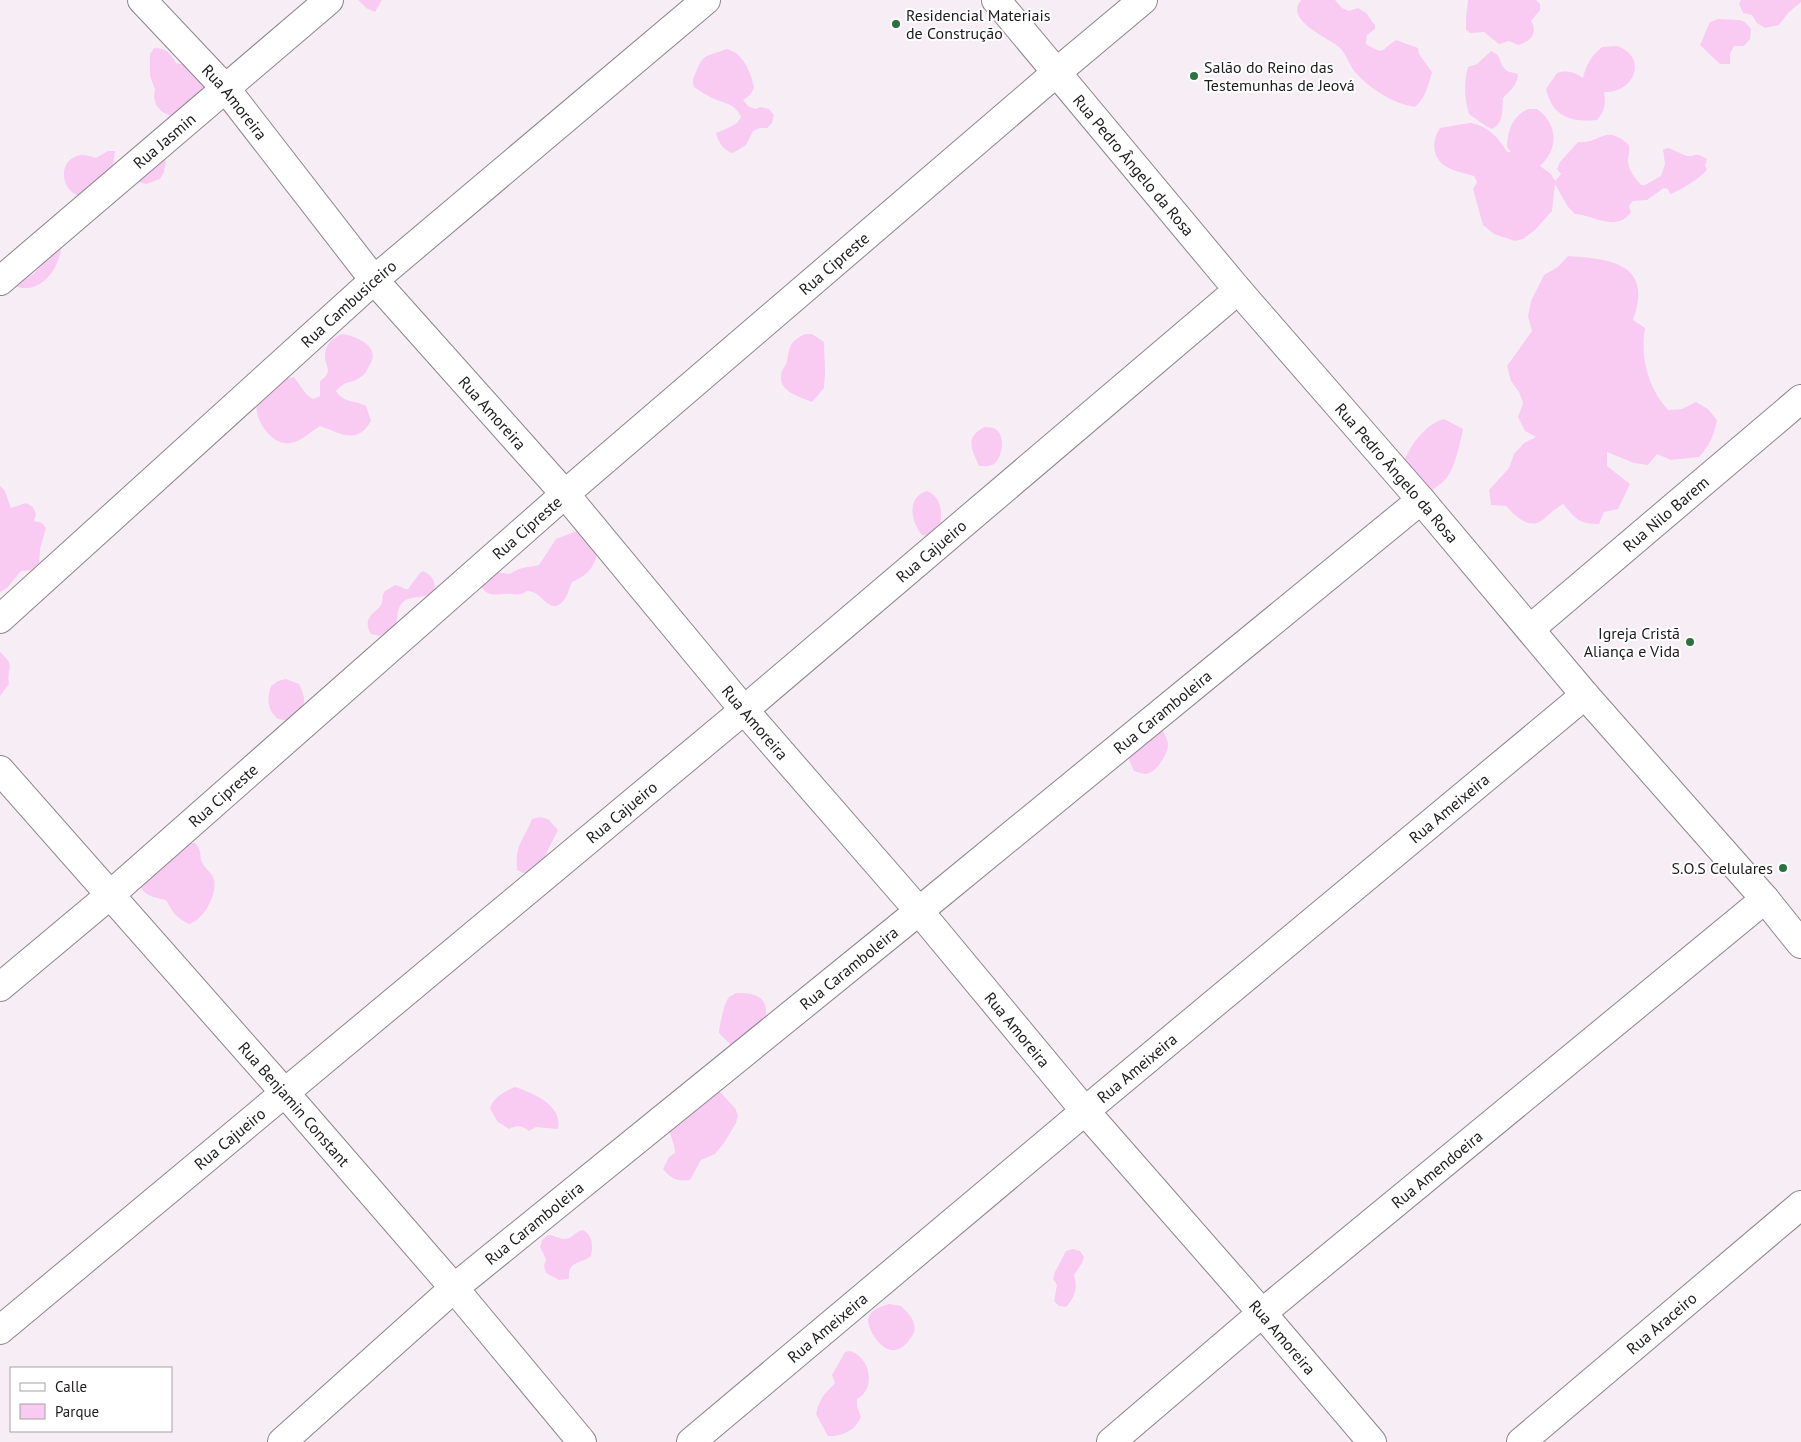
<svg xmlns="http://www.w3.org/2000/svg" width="1801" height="1442" viewBox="0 0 1801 1442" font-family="'PT Sans',sans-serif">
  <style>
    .green { fill: #f9cbf3 }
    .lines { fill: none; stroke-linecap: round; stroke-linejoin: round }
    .street-casing { stroke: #8c848b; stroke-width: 30 }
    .secondary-casing { stroke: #8c848b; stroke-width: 30 }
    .street { stroke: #fff; stroke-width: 28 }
    .secondary { stroke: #fff; stroke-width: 28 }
    .poi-dot { fill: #2a7341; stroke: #fff; stroke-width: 2 }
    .labels { text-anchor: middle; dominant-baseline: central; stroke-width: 4; stroke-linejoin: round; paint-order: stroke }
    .poi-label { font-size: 16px; fill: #1d1a1c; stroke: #fff; text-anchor: start }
    .street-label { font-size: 16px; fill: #1d1a1c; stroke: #fff }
  </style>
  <rect width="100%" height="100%" fill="#f7eef5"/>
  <!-- green -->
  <path class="green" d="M358 0H382L375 12 366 8Z
    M1301 0H1335L1342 8 1349 11 1358 8 1366 13 1375 25V29L1367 35 1366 44C1386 56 1380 50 1396 40L1418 48 1419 54 1432 72C1428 86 1426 97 1415 107 1394 104 1370 89 1356 73 1349 66 1347 54 1339 47 1327 37 1284 20 1301 0Z
    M1468 0H1536L1540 4V10L1531 21C1539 34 1529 42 1518 45L1509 41 1499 44 1484 32 1470 33 1466 30V18Z
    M1741 0H1801V2L1788 13 1779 25 1765 28 1757 23 1752 15 1743 13 1739 4Z
    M1718 19 1740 20 1745 22 1751 29 1750 39 1744 46H1734L1730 54V64H1720L1700 45 1710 22Z
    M1617 46C1649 57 1634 94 1604 92 1606 104 1605 110 1597 120 1571 123 1552 116 1546 89L1557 73C1568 70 1574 72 1583 78 1586 65 1591 56 1602 47Z
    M154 48C167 48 170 53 176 63L191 66 204 83 203 89 174 118 161 111 156 105 154 97 155 89 150 76V54Z
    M726 49C743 52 751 72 754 88L750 95 743 100 748 106 755 109 761 107 769 109 774 115 772 123 767 128H760L753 131 746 145 733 153C724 151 718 142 716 133L730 127 737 123 741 117C735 103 725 104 712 98 706 95 700 91 694 87 692 81 693 78 696 72 704 51 709 57 726 49Z
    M1491 51C1503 56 1498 63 1506 70 1509 73 1514 72 1518 74 1518 84 1510 91 1503 98 1502 111 1504 123 1492 129 1483 125 1477 119 1469 114 1464 98 1464 82 1468 67L1477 64Z
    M1528 109H1537C1558 124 1559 148 1540 166L1551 174 1555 181 1561 174 1557 169 1560 162 1578 142C1602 144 1604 123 1629 145 1630 152 1628 156 1628 162 1629 171 1635 178 1641 185H1645L1661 176 1665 164 1663 150 1667 148C1674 149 1680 154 1687 156 1696 157 1694 151 1707 159L1705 166 1707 169C1704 176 1678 192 1670 194L1668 189 1664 188 1647 200 1633 201 1629 206 1631 212C1617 233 1593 215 1575 214L1568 207 1555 184 1552 211 1535 230 1523 239 1515 241 1494 234 1483 225 1473 189 1477 182 1474 176C1465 173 1455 172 1447 167 1432 159 1431 141 1440 128 1445 127 1468 123 1471 123 1488 126 1500 139 1507 152H1511L1507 147C1507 131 1513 115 1528 109Z
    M108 151H115L113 165 107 179 84 197C60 194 56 160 80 155 85 154 91 157 96 158Z
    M161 152 166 158 164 172 160 179 146 184 136 181Z
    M61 245C61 269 38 298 13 285 24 277 33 278 40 266L36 260Z
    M1568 256C1613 259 1653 264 1633 320L1645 328C1640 357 1648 388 1668 410L1682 409 1696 402 1708 409 1717 420C1714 435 1710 445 1699 457L1671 460 1657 454 1648 465 1634 463 1607 452V466L1630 484 1618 509 1604 512 1599 524C1579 524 1576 519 1563 504 1555 509 1550 513 1544 519 1530 531 1515 516 1506 506L1491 505 1489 490 1509 468 1514 454 1524 443 1536 437 1525 431 1518 417 1523 403 1519 392 1511 381 1507 366 1532 331 1528 316 1531 301 1544 275 1558 267Z
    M343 334C358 337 382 347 369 366 367 371 364 376 359 378 349 385 347 379 336 391 343 403 355 400 366 406L371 421C357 445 342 434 320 426 311 431 301 442 290 443 272 446 253 419 257 402 260 389 282 379 294 377L307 395 313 399 320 396V381C324 378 327 376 328 371 328 368 326 363 325 359 324 347 331 337 343 334Z
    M805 334H812L824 342 825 372 824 388 812 402C800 397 779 392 781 376 781 370 786 366 787 361 790 346 789 342 805 334Z
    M1444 419 1463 429C1461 440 1455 467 1448 476 1444 482 1436 487 1430 492L1400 471C1407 451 1422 425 1444 419Z
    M984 427C989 427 994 427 998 431 1005 439 1002 458 994 464 989 467 984 466 979 466 972 449 964 438 984 427Z
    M0 486C8 492 7 500 11 508L26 503 33 507 36 514 34 521 42 523 46 528 40 549 39 565 35 570 21 571 7 588 0 592Z
    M927 491C943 498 942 514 940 528L929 536 922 535C911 522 906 497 927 491Z
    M577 531 584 532 599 548C594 567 590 574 572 582 569 588 568 595 564 600 552 615 544 598 535 593 534 592 529 591 527 591 519 597 513 593 503 594 492 595 486 596 480 584L496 572 510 574C520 566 528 568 539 565L556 539Z
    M423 571C429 574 432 576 434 582 439 602 412 593 403 602 391 615 407 623 380 636L371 634C360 616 379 612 382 603 383 598 382 595 385 591L395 585 402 587 405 589H408L420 573Z
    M0 652C17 667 6 667 9 684L0 696Z
    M286 679 299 684C308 701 305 709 291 721L278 719C267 710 267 699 271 686L278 681Z
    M1160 726C1163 732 1168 738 1168 745 1168 754 1156 773 1146 774 1143 774 1138 772 1134 771L1125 751Z
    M540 817 548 819 558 830 545 856V864L530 876 517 870C515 843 523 842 532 819Z
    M187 843H195C204 853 198 856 203 864 206 870 213 873 214 880 217 891 208 910 200 917 198 920 193 922 190 924 177 920 172 911 166 900 153 897 140 896 140 880Z
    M736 993C759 992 770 999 765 1023L741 1036 731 1045 719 1033C719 1027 724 1003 729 997 729 997 735 994 736 993Z
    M707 1084 720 1092 735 1108 738 1115 736 1123 724 1143 715 1154 701 1160 690 1180C678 1182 671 1179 663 1169L669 1157 675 1153C675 1143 669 1135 669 1125Z
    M515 1087C533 1093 563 1105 558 1129L536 1127 529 1131C522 1125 517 1125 509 1129L498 1122 490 1109C493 1097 504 1092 515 1087Z
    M583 1230C593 1236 593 1245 591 1256 579 1265 568 1260 569 1279L559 1280 546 1273 544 1266 546 1259 540 1247 542 1240 548 1235C555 1235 562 1241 569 1238 574 1236 575 1232 583 1230Z
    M1073 1249 1080 1251 1084 1257 1082 1263 1074 1275C1078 1288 1075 1297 1066 1307L1059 1306 1054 1301 1057 1285 1053 1279 1055 1272 1066 1251Z
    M889 1304 901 1306C906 1311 913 1317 914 1325 916 1331 913 1334 910 1339 893 1364 873 1342 868 1322 869 1310 879 1307 889 1304Z
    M849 1351C870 1355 877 1389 857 1399V1406L861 1417C856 1430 842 1437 828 1436L816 1414 818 1406 823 1396 835 1383 832 1375 845 1352Z"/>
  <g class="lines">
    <defs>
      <g id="street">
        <path id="s1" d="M142 0 226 89 374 280 565 494 744 710 919 911 1085 1111 1262 1313 1372 1442"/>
        <path id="s2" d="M0 281 329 0"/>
        <path id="s3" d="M0 619 374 280 706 0"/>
        <path id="s4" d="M1530 629 1801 399"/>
        <path id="s5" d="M0 987 110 895 565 494 1057 72 1143 0"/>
        <path id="s6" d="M0 1330 744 710 1238 290"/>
        <path id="s7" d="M282 1442 454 1288 919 911 1421 500"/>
        <path id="s8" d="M691 1442 1085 1111 1585 695"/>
        <path id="s9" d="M1111 1442 1262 1313 1765 899"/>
        <path id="s10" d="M1521 1442 1801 1205"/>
      </g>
      <g id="secondary">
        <path id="s11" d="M996 0 1238 290 1421 500 1585 695 1765 899 1801 944"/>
        <path id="s12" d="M0 770 285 1093 454 1288 582 1442"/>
      </g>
    </defs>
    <!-- street casing -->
    <use href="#street" class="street-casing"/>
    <!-- secondary casing -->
    <use href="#secondary" class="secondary-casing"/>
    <!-- street -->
    <use href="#street" class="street"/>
    <!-- secondary -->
    <use href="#secondary" class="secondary"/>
  </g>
  <!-- markers -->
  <g class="poi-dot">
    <circle cx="896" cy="24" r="5"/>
    <circle cx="1194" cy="76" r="5"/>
    <circle cx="1690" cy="642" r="5"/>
    <circle cx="1783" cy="868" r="5"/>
  </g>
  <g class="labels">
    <!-- poi labels -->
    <g class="poi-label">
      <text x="906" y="15">Residencial Materiais<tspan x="906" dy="18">de Construção</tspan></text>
      <text x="1204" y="67">Salão do Reino das<tspan x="1204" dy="18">Testemunhas de Jeová</tspan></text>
      <text x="1680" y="633" text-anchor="end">Igreja Cristã<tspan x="1680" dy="18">Aliança e Vida</tspan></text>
      <text x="1773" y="868" text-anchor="end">S.O.S Celulares</text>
    </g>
    <!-- street labels -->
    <g class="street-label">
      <text stroke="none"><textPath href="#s1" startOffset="138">Rua Amoreira</textPath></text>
      <text stroke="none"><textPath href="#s2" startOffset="216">Rua Jasmin</textPath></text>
      <text stroke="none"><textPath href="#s11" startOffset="215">Rua Pedro Ângelo da Rosa</textPath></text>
      <text stroke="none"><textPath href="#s5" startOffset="1104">Rua Cipreste</textPath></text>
      <text stroke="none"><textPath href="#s3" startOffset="470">Rua Cambusiceiro</textPath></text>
      <text stroke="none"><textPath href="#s1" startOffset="542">Rua Amoreira</textPath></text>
      <text stroke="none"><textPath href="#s11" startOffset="620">Rua Pedro Ângelo da Rosa</textPath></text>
      <text stroke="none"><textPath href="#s4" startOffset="178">Rua Nilo Barem</textPath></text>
      <text stroke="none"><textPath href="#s5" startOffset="699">Rua Cipreste</textPath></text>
      <text stroke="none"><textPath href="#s6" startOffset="1214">Rua Cajueiro</textPath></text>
      <text stroke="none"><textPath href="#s7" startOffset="1144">Rua Caramboleira</textPath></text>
      <text stroke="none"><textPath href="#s1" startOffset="948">Rua Amoreira</textPath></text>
      <text stroke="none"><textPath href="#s5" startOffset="294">Rua Cipreste</textPath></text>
      <text stroke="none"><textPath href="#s8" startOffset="988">Rua Ameixeira</textPath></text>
      <text stroke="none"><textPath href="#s6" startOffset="809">Rua Cajueiro</textPath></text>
      <text stroke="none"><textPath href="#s7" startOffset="739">Rua Caramboleira</textPath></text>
      <text stroke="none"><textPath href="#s1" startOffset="1352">Rua Amoreira</textPath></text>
      <text stroke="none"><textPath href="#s8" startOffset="582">Rua Ameixeira</textPath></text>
      <text stroke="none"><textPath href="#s12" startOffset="445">Rua Benjamin Constant</textPath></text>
      <text stroke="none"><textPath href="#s6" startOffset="299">Rua Cajueiro</textPath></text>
      <text stroke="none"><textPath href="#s9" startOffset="425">Rua Amendoeira</textPath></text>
      <text stroke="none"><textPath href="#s7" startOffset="334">Rua Caramboleira</textPath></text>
      <text stroke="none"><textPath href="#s10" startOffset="184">Rua Araceiro</textPath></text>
      <text stroke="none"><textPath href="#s8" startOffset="178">Rua Ameixeira</textPath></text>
      <text stroke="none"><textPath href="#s1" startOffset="1758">Rua Amoreira</textPath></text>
    </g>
  </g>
  <!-- legend -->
  <rect x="10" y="1367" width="162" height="65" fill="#ffffff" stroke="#a5a3a4"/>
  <rect x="20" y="1383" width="25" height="8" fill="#ffffff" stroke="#a5a3a4"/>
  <text x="55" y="1392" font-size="15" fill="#1d1a1c">Calle</text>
  <rect x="20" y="1404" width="25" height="15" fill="#f9cbf3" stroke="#a5a3a4"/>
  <text x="55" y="1417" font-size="15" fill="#1d1a1c">Parque</text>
</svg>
